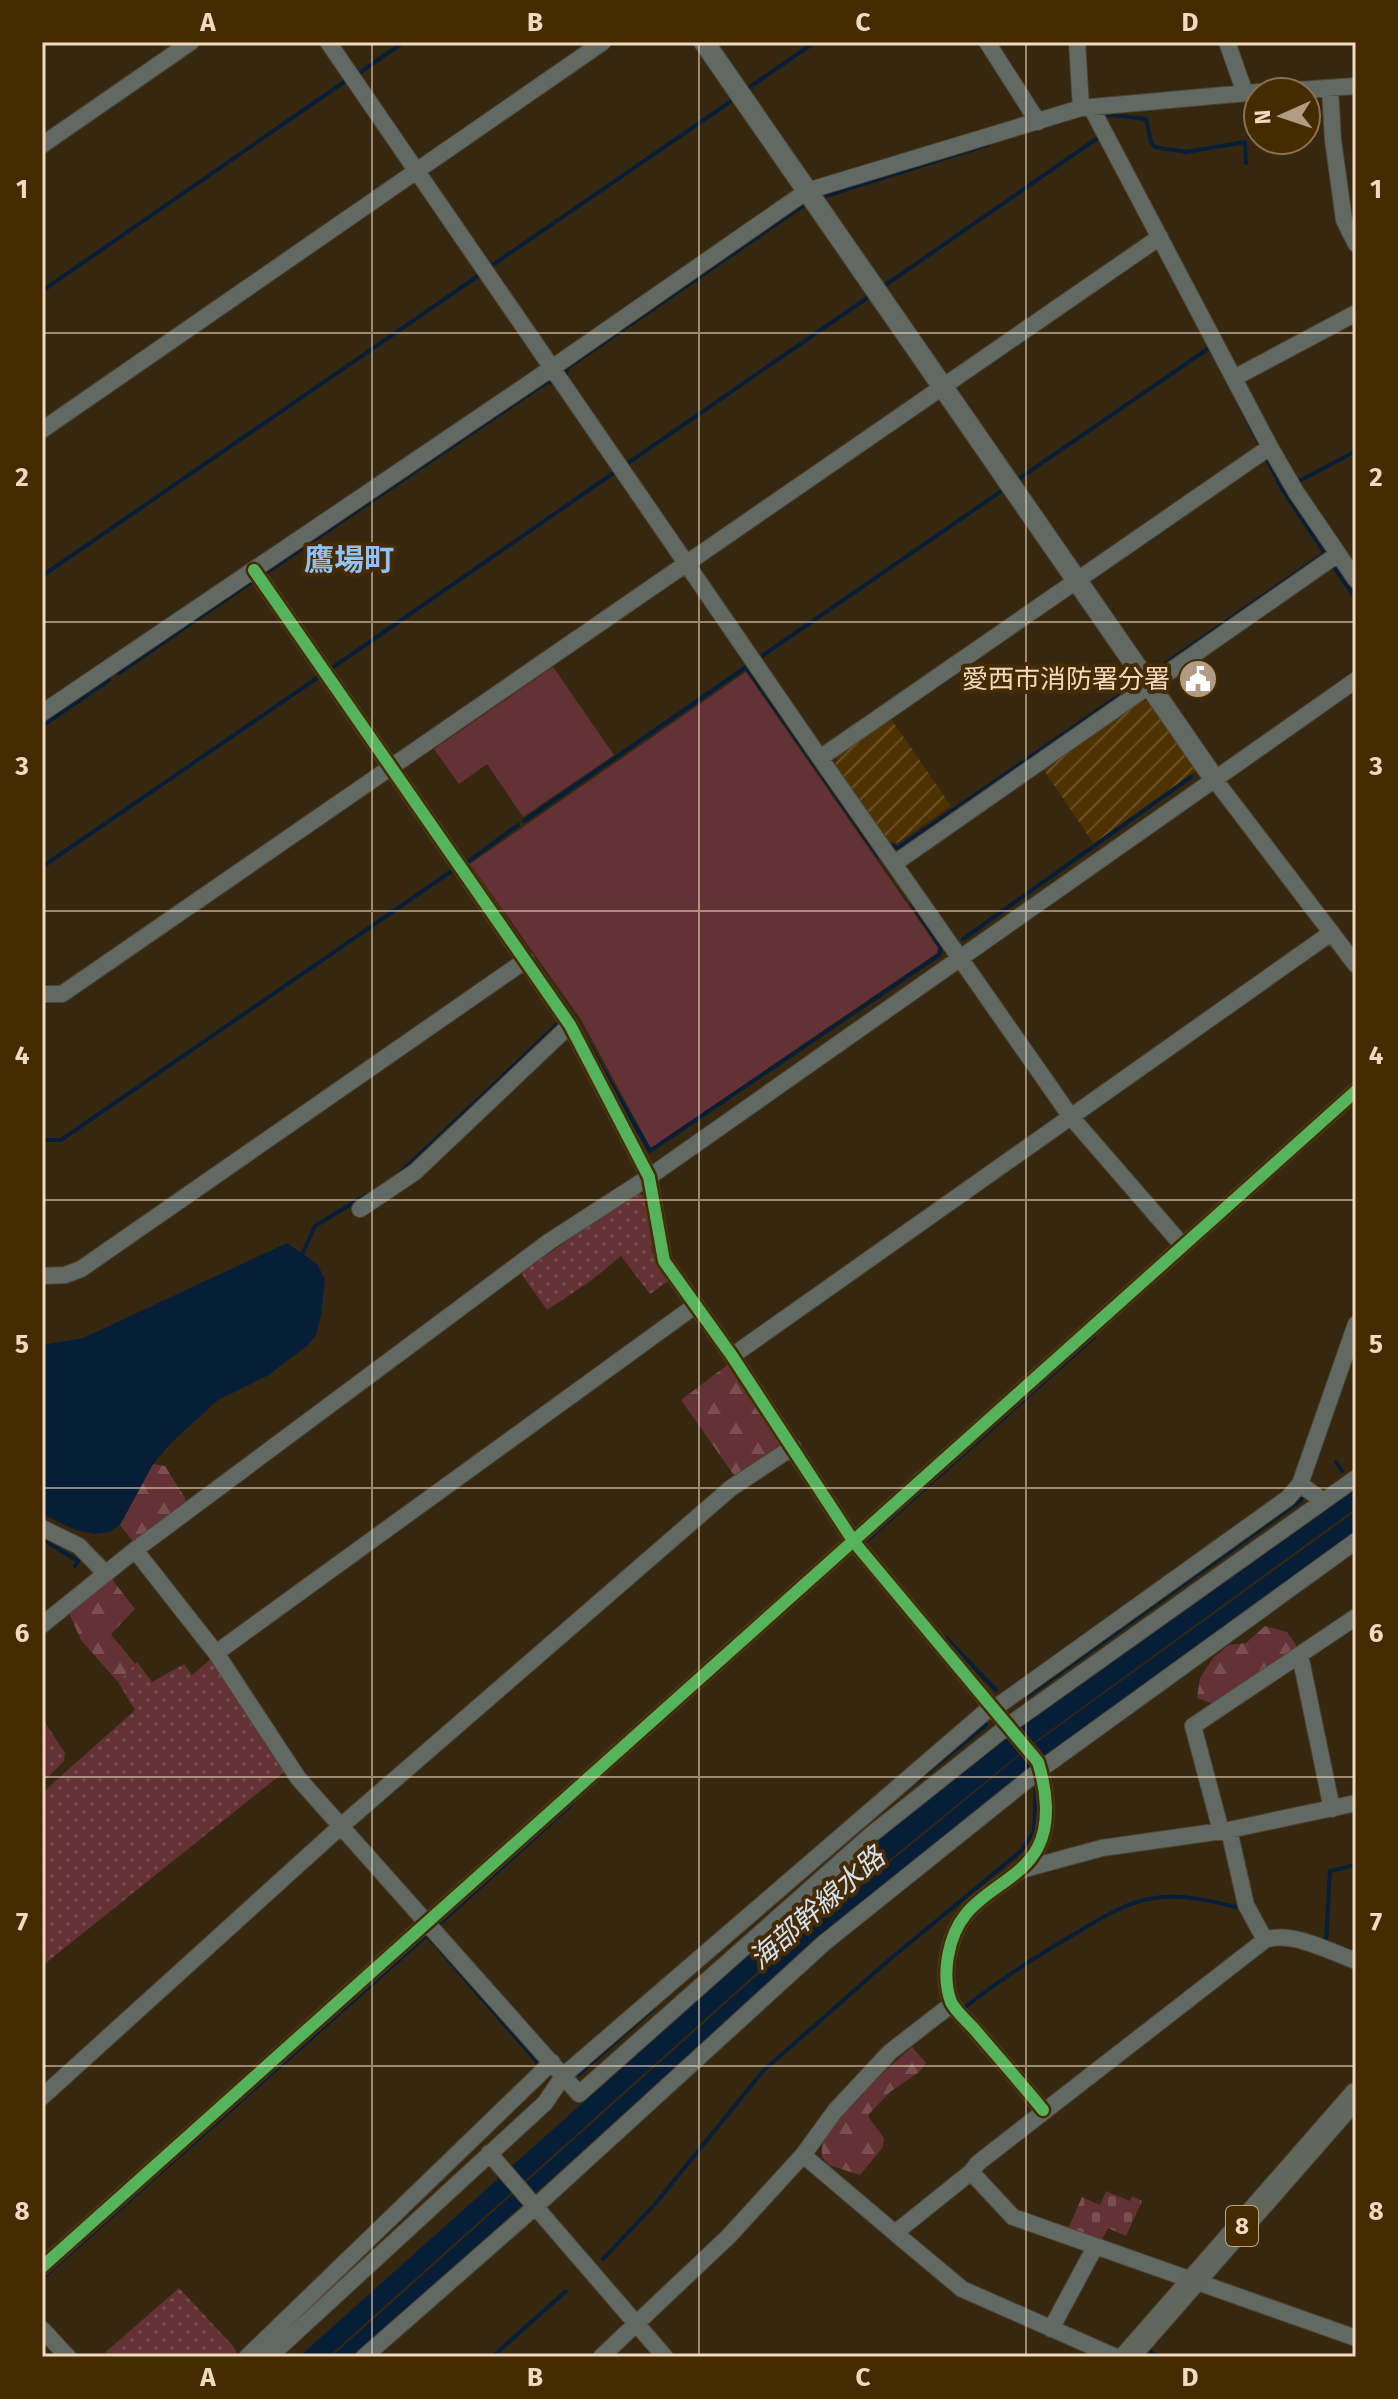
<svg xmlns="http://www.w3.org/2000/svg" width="1398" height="2399" viewBox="0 0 1398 2399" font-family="'Fira Sans','Noto Sans JP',sans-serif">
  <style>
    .industrial { fill: url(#industrial-furrows) }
    .grass { fill: url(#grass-dots) }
    .forest { fill: url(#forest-firs) }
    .cemetery { fill: url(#cemetery-stones) }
    .green { fill: #643235 }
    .water { fill: #061e37 }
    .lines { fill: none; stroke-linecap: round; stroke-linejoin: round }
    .stream { stroke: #061e37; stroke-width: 4 }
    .minor-casing { stroke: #504430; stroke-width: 18 }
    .tertiary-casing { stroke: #504430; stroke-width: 22 }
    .primary-casing { stroke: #504430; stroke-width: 26 }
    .minor { stroke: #616965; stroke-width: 16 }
    .tertiary { stroke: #616965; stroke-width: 20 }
    .primary { stroke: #62675d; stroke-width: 24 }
    .cycleway-casing { stroke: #462b00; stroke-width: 17 }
    .cycleway { stroke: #56b35d; stroke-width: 12 }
    .grid { fill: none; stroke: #f0dac0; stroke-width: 2; stroke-opacity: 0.55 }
    .labels { text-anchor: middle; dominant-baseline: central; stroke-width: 8; stroke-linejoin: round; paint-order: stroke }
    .shield { fill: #462b00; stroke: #bda686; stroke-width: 2 }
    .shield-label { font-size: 24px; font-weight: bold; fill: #f0dac0 }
    .poi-label { font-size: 26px; fill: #f0dac0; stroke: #462b00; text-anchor: end }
    .water-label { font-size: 28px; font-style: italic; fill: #d3e2f3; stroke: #462b00 }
    .quarter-label { font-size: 30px; font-weight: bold; fill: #90c3fe; stroke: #462b00 }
    .neatline { fill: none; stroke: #f0dac0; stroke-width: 3 }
    .grid-label { font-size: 26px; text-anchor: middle; font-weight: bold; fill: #f0dac0 }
  </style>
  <defs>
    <pattern id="industrial-furrows" width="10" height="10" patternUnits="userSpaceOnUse" patternTransform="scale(2)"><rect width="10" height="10" fill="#4e3202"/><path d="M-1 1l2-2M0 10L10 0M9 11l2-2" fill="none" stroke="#684f25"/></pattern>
    <pattern id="grass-dots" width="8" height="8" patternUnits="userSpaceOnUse" patternTransform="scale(2)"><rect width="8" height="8" fill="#643235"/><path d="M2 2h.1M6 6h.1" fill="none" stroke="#7a4f50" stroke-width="1.8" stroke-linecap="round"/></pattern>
    <pattern id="forest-firs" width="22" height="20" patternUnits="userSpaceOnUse" patternTransform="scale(2)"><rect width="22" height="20" fill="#643235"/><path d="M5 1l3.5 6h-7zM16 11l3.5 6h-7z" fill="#7a4f50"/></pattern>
    <pattern id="cemetery-stones" width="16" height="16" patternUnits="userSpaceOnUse" patternTransform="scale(2)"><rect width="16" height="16" fill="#643235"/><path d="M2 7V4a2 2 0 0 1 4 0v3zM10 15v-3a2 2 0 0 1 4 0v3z" fill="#7a4f50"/></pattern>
  </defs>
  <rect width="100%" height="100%" fill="#362810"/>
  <!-- industrial -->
  <path class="industrial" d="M1136 700 1143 702 1146 700 1150 705 1153 704 1197 770 1094 844 1041 766Z
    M891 719 951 806 897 843 887 842 835 767 837 756Z"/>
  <!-- grass -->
  <path class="grass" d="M637 1192 647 1198 652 1252 670 1280 650 1294 621 1256 592 1280 547 1310 521 1273Z
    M213 1657 284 1772 42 1966V1793L135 1710 118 1682 137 1662 152 1682 184 1664 192 1675Z
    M42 1718 65 1753 64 1761 42 1783Z
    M179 2288 233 2346 239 2357H100Z"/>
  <!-- forest -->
  <path class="forest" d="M730 1363 781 1439 782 1449 736 1478 681 1400Z
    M153 1464 165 1466 185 1498 186 1504 135 1544 120 1525Z
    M111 1578 135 1609 111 1634 135 1664 118 1682 81 1640 69 1613Z
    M1265 1626 1287 1632 1296 1645V1652L1216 1705 1197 1698 1200 1678 1213 1658 1229 1645 1246 1643Z
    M912 2047 926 2063 919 2072 890 2092 869 2114V2118L884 2138 883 2147 860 2175 829 2165 822 2157C822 2153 821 2148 823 2144 829 2122 892 2064 912 2047Z"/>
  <!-- cemetery -->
  <path class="cemetery" d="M1106 2191 1130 2201 1132 2196 1142 2201 1126 2236 1108 2228 1100 2243 1068 2229 1082 2197 1100 2205Z"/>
  <!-- green -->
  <path class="green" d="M553 667 614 755 523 817 487 764 459 784 434 749Z
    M746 672 938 948 937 953 651 1148 580 1018 470 864Z"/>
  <!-- water -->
  <path class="water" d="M287 1243 317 1264 325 1279 321 1315 316 1335 308 1345 267 1376 218 1400 172 1442 153 1464 120 1525 109 1532 94 1534 76 1530 42 1514V1345L83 1338Z
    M1356 1488V1508L1029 1746 811 1924 328 2357H299L876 1840 1016 1730Z
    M1356 1511V1532L1040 1759 820 1938 353 2357H331L812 1926 1030 1747Z"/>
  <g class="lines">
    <!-- stream -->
    <path class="stream" d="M607 48 615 42
      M359 73 404 42
      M747 89 815 42
      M1104 114 1146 119 1151 142 1155 147 1186 152 1245 142 1246 163
      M822 197 987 145
      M491 266 730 102
      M884 286 1099 137
      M42 291 344 82
      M566 374 567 368 804 205
      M1240 406 1261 447
      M1265 459 1266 457 1282 489 1324 552
      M628 463 867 298
      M1017 480 1209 348
      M1299 481 1356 451
      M1334 567 1356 599
      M267 572 547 382 553 383
      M42 576 478 276
      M762 656 1000 492
      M332 668 615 472
      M1150 670 1152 673 1325 553
      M119 673 251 582
      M42 726 109 680
      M524 821 746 667 879 857
      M892 846 898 848 1132 687
      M466 863 518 825
      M42 867 320 676
      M963 939 1191 777
      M570 1012 650 1151 939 955 941 948 912 904
      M42 1140H61L456 868
      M400 1173 560 1022
      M299 1257 302 1255 315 1226 366 1195
      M1336 1462 1342 1471
      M42 1539 78 1561 75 1566
      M866 1541 1094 1337
      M946 1638 996 1690
      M1026 1697 1300 1501 1302 1497
      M912 1785 986 1725
      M437 1926 573 1803
      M1326 1942 1330 1871 1356 1865
      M964 2008C1000 1979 1037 1956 1076 1933 1100 1919 1127 1901 1155 1898 1184 1894 1212 1901 1240 1908
      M578 2075 654 2008
      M603 2259 655 2204 763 2071 889 1960 1022 1850 1034 1831 1036 1788
      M42 2278 427 1935 538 2063
      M1149 2350 1158 2357
      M492 2357 566 2291"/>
    <defs>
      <path id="minor" d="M328 42 820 758 1071 1117 1183 1246
        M987 42 1038 122
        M1077 42 1081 108
        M1227 42 1245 93
        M1330 89 1333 140 1344 220 1356 244
        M1266 92 1356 86
        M1092 109 1270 447 1296 492 1356 580
        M42 145 191 42
        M1234 378 1356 313
        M42 430 603 42
        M254 570 570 1025 649 1177 664 1261 732 1356 854 1542 1038 1762C1046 1788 1051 1822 1038 1847 1022 1878 987 1888 966 1914 948 1936 941 1975 951 2002 956 2012 968 2022 975 2030 998 2057 1021 2083 1043 2110
        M42 713 552 368 807 191 1081 108 1258 92
        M820 758 1270 447
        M1215 780 1356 965
        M895 863 1338 554
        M42 994H62L1160 237
        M360 1209 415 1172 570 1025
        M42 1276 65 1275 81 1269 526 960
        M732 1356 1331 933
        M1323 1501 1300 1484 1356 1324
        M42 1528 79 1546 106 1574
        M135 1550 216 1653 298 1778 579 2094 872 1834 1009 1725 1356 1478
        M42 1625 135 1550 550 1241 649 1177 1356 680
        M216 1653 696 1305
        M1300 1655 1332 1809
        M995 1708 1288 1498 1300 1484
        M1229 1830 1246 1905 1265 1940
        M1221 1831 1193 1726 1356 1617
        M1021 1870 1102 1848 1229 1830 1356 1803
        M1356 1961C1331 1952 1291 1930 1265 1940L978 2163 971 2172 1013 2217 1356 2338
        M42 2097 340 1827 731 1488 793 1447
        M489 2153 665 2357
        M803 2155 895 2233 971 2172
        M895 2233 962 2289 1116 2357
        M42 2267 1356 1091
        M42 2329 68 2357
        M1051 2329 1095 2247
        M247 2357 552 2062
        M269 2357 545 2103 564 2075 992 1706
        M364 2357 535 2207 824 1943 1041 1769 1356 1541
        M601 2357 729 2236 803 2155 835 2111 890 2052 952 2004"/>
      <path id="tertiary" d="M704 42 1215 780"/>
      <path id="primary" d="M1127 2357 1356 2095"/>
    </defs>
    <!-- minor casing -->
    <use href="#minor" class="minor-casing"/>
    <!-- tertiary casing -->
    <use href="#tertiary" class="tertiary-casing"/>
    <!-- primary casing -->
    <use href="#primary" class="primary-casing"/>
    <!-- minor -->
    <use href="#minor" class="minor"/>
    <!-- tertiary -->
    <use href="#tertiary" class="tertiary"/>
    <!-- primary -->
    <use href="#primary" class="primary"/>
    <defs>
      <path id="cycleway" d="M254 570 570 1025 649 1177 664 1261 732 1356 854 1542 1038 1762C1046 1788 1051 1822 1038 1847 1022 1878 987 1888 966 1914 948 1936 941 1975 951 2002 956 2012 968 2022 975 2030 998 2057 1021 2083 1043 2110
        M42 2267 1356 1091"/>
    </defs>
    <!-- cycleway casing -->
    <use href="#cycleway" class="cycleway-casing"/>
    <!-- cycleway -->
    <use href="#cycleway" class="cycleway"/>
  </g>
  <!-- grid -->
  <path class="grid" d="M372 42V2357M699 42V2357M1026 42V2357M42 333H1356M42 622H1356M42 911H1356M42 1200H1356M42 1488H1356M42 1777H1356M42 2066H1356"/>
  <!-- icons -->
  <defs>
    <symbol id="civic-disc" viewBox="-11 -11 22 22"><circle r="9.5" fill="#af9c82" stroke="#462b00"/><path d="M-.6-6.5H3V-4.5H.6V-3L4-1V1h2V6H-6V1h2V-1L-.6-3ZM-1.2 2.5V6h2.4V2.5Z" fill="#fff"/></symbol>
  </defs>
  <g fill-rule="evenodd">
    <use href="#civic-disc" x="1176" y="657" width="44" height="44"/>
  </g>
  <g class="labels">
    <!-- shield labels -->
    <rect class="shield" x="1226" y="2206" width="32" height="40" rx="6"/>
    <g class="shield-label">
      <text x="1242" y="2226">8</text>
    </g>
    <!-- poi labels -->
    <g class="poi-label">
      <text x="1170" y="679">愛西市消防署分署</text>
    </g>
    <!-- water labels -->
    <g class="water-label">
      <text transform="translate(817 1908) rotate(-41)">海部幹線水路</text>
    </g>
    <!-- quarter labels -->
    <g class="quarter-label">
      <text x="349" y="560">鷹場町</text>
    </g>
  </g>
  <!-- border -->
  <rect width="1398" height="2399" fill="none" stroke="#462b00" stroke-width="88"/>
  <!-- north arrow -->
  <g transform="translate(1282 116) rotate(267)"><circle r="38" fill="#462b00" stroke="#8a714d" stroke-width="2"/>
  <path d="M0-6L14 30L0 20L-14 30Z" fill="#af9c82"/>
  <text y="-12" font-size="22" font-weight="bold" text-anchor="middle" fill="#f0dac0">N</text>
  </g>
  <rect x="44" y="44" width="1310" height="2311" class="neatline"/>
  <g class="grid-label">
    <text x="208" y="31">A</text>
    <text x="535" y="31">B</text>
    <text x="863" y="31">C</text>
    <text x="1190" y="31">D</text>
    <text x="22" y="198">1</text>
    <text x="1376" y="198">1</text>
    <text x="22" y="486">2</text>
    <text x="1376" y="486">2</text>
    <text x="22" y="775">3</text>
    <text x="1376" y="775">3</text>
    <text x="22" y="1064">4</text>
    <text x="1376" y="1064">4</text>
    <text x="22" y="1353">5</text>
    <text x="1376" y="1353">5</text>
    <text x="22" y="1642">6</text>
    <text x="1376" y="1642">6</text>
    <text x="22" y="1931">7</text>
    <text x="1376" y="1931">7</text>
    <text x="22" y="2220">8</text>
    <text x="1376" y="2220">8</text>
    <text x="208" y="2386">A</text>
    <text x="535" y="2386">B</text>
    <text x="863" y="2386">C</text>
    <text x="1190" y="2386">D</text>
  </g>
</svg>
